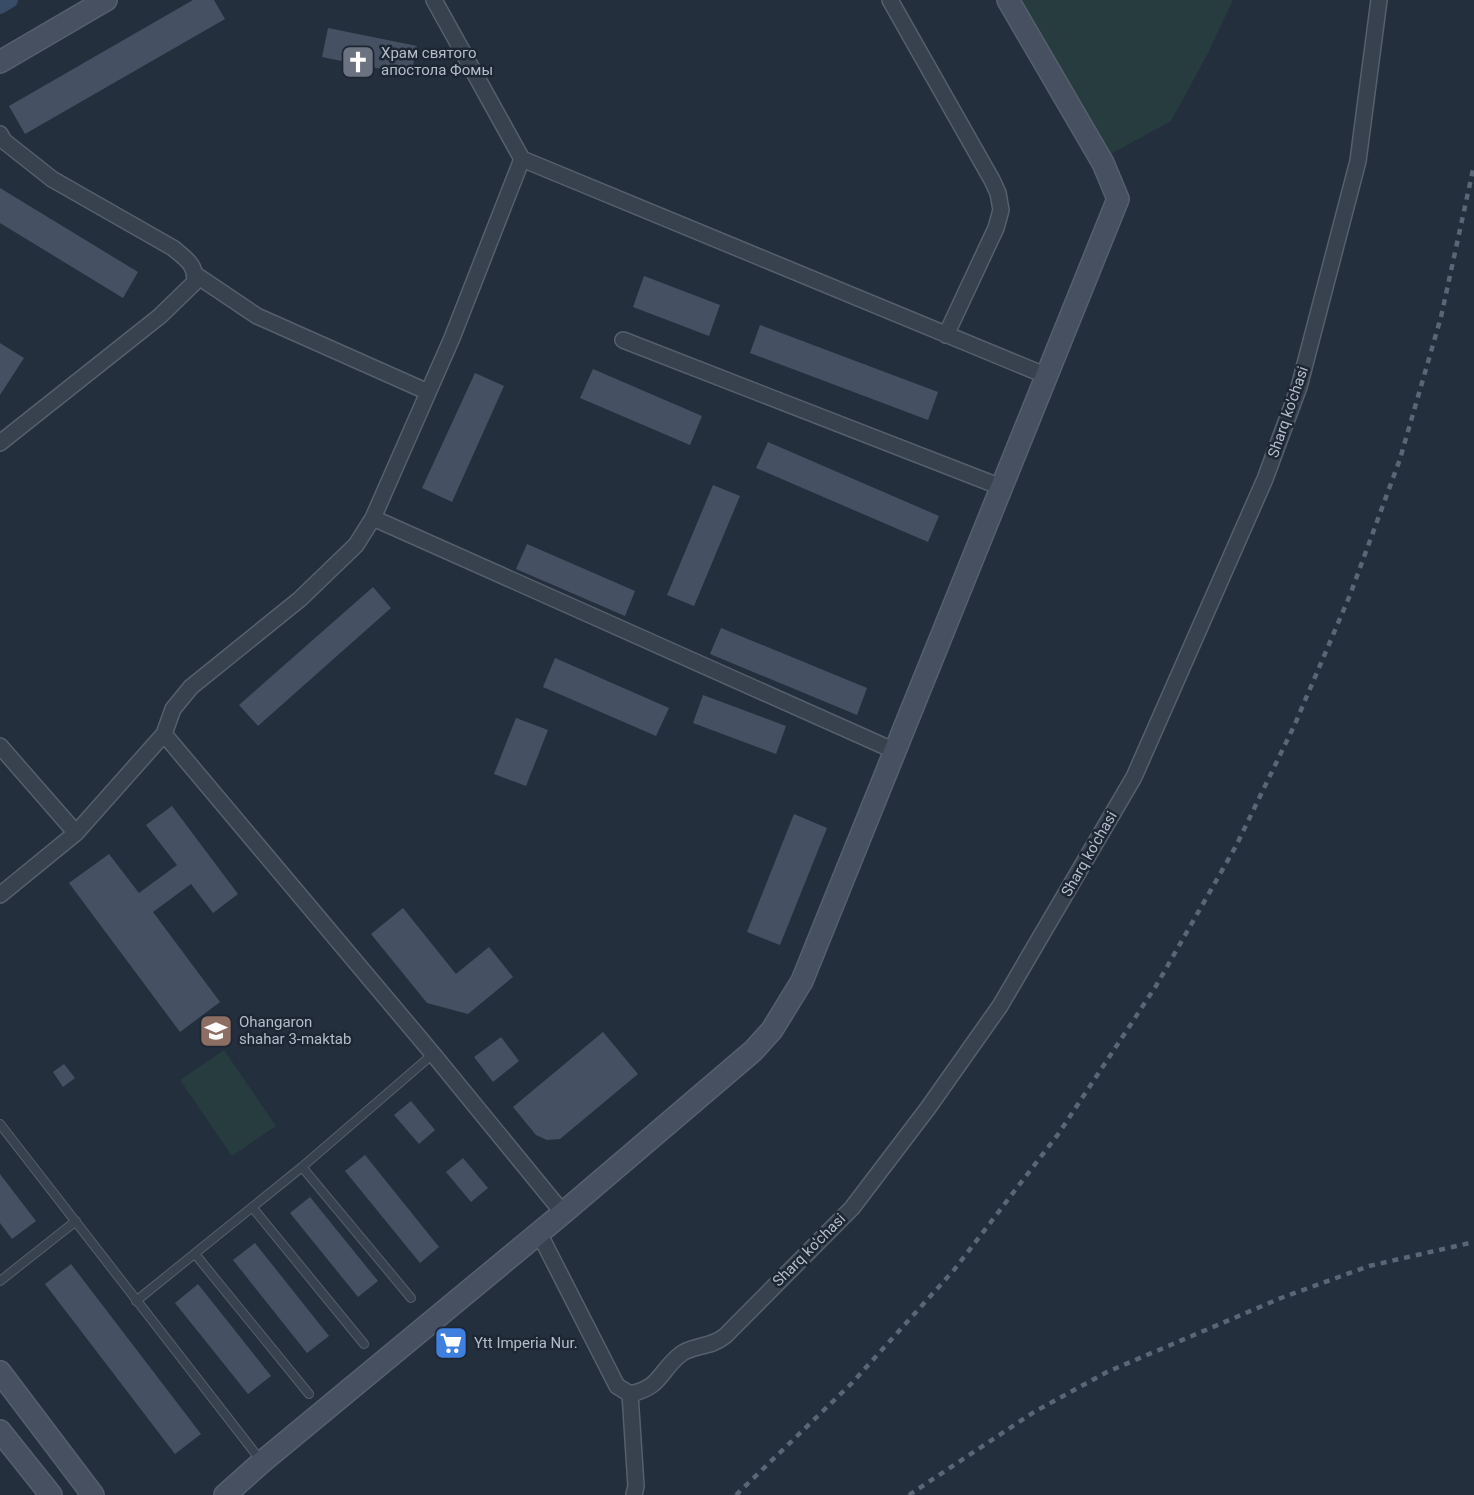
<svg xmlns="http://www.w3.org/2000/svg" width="1474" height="1495" viewBox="0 0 1474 1495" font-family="Roboto,sans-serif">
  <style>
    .green { fill: #263c3f }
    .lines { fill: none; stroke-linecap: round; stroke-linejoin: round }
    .canal { stroke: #394c67; stroke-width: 16 }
    .building { fill: #455162 }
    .lane-casing { stroke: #565f6c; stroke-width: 10 }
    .street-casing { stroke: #565f6c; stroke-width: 18 }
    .secondary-casing { stroke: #565f6c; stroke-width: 24 }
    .lane { stroke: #38414e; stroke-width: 8 }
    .street { stroke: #38414e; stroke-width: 15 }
    .secondary { stroke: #465061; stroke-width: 21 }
    .rail { stroke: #5a6575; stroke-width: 4.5; stroke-dasharray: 6 6; stroke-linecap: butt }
    .labels { text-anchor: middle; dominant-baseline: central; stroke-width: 5; stroke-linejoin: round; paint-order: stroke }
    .poi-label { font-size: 15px; fill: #b4bcc9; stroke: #1d2633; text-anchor: start }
    .street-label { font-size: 15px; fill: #b4bcc9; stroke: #1d2633 }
  </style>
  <rect width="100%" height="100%" fill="#242f3e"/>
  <!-- green -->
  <path class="green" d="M1017 0H1233L1206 57 1171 121 1109 155Z
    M224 1050 276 1126 232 1156 180 1080Z"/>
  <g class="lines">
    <!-- canal -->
    <path class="canal" d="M0 6 10 0"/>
  </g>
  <!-- building -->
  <path class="building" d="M193 0H214L225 19 25 134 9 106Z
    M328 28 417 46 411 75 322 57Z
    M0 188 138 272 123 298 0 223Z
    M644 276 720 305 709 336 633 307Z
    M760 325 938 392 928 420 750 353Z
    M0 343 24 358 0 395Z
    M593 369 702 416 690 445 580 398Z
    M475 373 504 386 452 502 422 488Z
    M768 442 939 516 928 542 756 468Z
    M713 485 740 496 694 606 667 595Z
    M527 544 635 591 625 616 516 569Z
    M373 587 391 608 258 726 239 705Z
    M721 628 867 688 857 715 710 654Z
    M555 658 669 708 656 736 543 687Z
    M703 695 786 726 776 754 693 723Z
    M516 718 548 730 526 786 494 774Z
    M172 806 238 894 213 913 191 884 153 912 220 1002 180 1032 69 883 109 854 139 893 177 865 146 825Z
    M794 814 827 828 780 945 747 932Z
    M403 908 456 974 489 947 513 977 468 1014 427 1003 371 934Z
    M603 1032 638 1074 560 1139 547 1140 536 1135 513 1107Z
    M501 1037 519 1061 493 1082 474 1057Z
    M64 1064 75 1078 63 1087 53 1072Z
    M411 1101 435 1130 419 1144 394 1115Z
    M365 1155 439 1247 420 1263 345 1171Z
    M463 1158 488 1188 471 1202 446 1172Z
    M0 1174 36 1221 12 1239 0 1223Z
    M310 1197 378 1281 358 1297 290 1213Z
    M255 1243 329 1336 307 1353 233 1260Z
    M71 1264 201 1434 175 1454 45 1284Z
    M198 1284 271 1376 248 1394 175 1303Z"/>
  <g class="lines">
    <defs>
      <path id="lane" d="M0 1124 262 1462
        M302 1167 411 1298
        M252 1207 364 1344
        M195 1254 309 1394
        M0 1281 76 1221
        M136 1301 302 1167 433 1054"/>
      <path id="street" d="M434 0 522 159 1047 376
        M890 0 992 180 998 193 1001 210 996 228 946 335
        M0 134 4 141 52 179 173 248C185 258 198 266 194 283L160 316 0 443
        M196 275 257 316 428 392
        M623 340 1001 487
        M373 518 895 751
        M164 734 433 1054 563 1213
        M0 746 76 833
        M0 895 76 833 164 734 173 709 191 687 300 599 356 545 373 518 452 338 522 159
        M539 1233 617 1386 630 1394C662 1387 659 1371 681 1354 693 1345 710 1348 725 1336L852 1208 928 1108 1000 1006 1134 777 1265 479 1299 387 1358 161 1379 0
        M630 1394 636 1486 634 1495"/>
      <path id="secondary" d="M0 62 106 0
        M0 1372 93 1495
        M0 1431 51 1495
        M225 1495 262 1462 563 1213 753 1051 772 1030 802 981 1118 199 1103 163 1008 0"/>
    </defs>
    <!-- lane casing -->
    <use href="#lane" class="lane-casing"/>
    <!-- street casing -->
    <use href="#street" class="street-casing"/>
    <!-- secondary casing -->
    <use href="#secondary" class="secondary-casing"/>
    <!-- lane -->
    <use href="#lane" class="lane"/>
    <!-- street -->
    <use href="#street" class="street"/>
    <!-- secondary -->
    <use href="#secondary" class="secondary"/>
    <!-- rail -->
    <path class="rail" d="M736 1495 852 1383 954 1270 1059 1133 1156 986 1236 846 1295 724 1350 595 1400 459 1441 317 1474 165
      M909 1495 1034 1412 1107 1372 1281 1298 1369 1266 1474 1242"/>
  </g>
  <!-- icons -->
  <defs>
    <symbol id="church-square" viewBox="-11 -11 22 22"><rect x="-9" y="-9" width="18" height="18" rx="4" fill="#6b7280" stroke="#1d2633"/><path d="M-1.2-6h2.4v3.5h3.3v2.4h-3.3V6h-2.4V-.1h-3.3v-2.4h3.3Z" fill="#fff"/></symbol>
    <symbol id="school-square" viewBox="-11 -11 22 22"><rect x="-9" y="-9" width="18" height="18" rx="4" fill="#8d6e63" stroke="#1d2633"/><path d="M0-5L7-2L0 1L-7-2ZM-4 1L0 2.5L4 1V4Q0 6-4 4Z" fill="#fff"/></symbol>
    <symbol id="supermarket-square" viewBox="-11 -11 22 22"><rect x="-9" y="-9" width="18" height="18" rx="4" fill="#3f7fe0" stroke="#1d2633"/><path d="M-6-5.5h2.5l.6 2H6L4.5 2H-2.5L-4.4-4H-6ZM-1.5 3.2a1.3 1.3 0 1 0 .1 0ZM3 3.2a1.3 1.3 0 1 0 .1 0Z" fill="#fff"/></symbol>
  </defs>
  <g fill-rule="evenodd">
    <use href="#church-square" x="339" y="43" width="38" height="38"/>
    <use href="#school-square" x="197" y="1012" width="38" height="38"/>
    <use href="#supermarket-square" x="432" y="1324" width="38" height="38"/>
  </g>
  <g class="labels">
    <!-- poi labels -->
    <g class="poi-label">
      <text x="381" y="53">Храм святого<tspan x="381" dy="17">апостола Фомы</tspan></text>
      <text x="239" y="1022">Ohangaron<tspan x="239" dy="17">shahar 3-maktab</tspan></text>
      <text x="474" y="1343">Ytt Imperia Nur.</text>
    </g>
    <!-- street labels -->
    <g class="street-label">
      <text transform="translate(1288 412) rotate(-71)">Sharq ko'chasi</text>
      <text transform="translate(1089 854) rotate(-60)">Sharq ko'chasi</text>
      <text transform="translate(809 1250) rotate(-45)">Sharq ko'chasi</text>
    </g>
  </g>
</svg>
